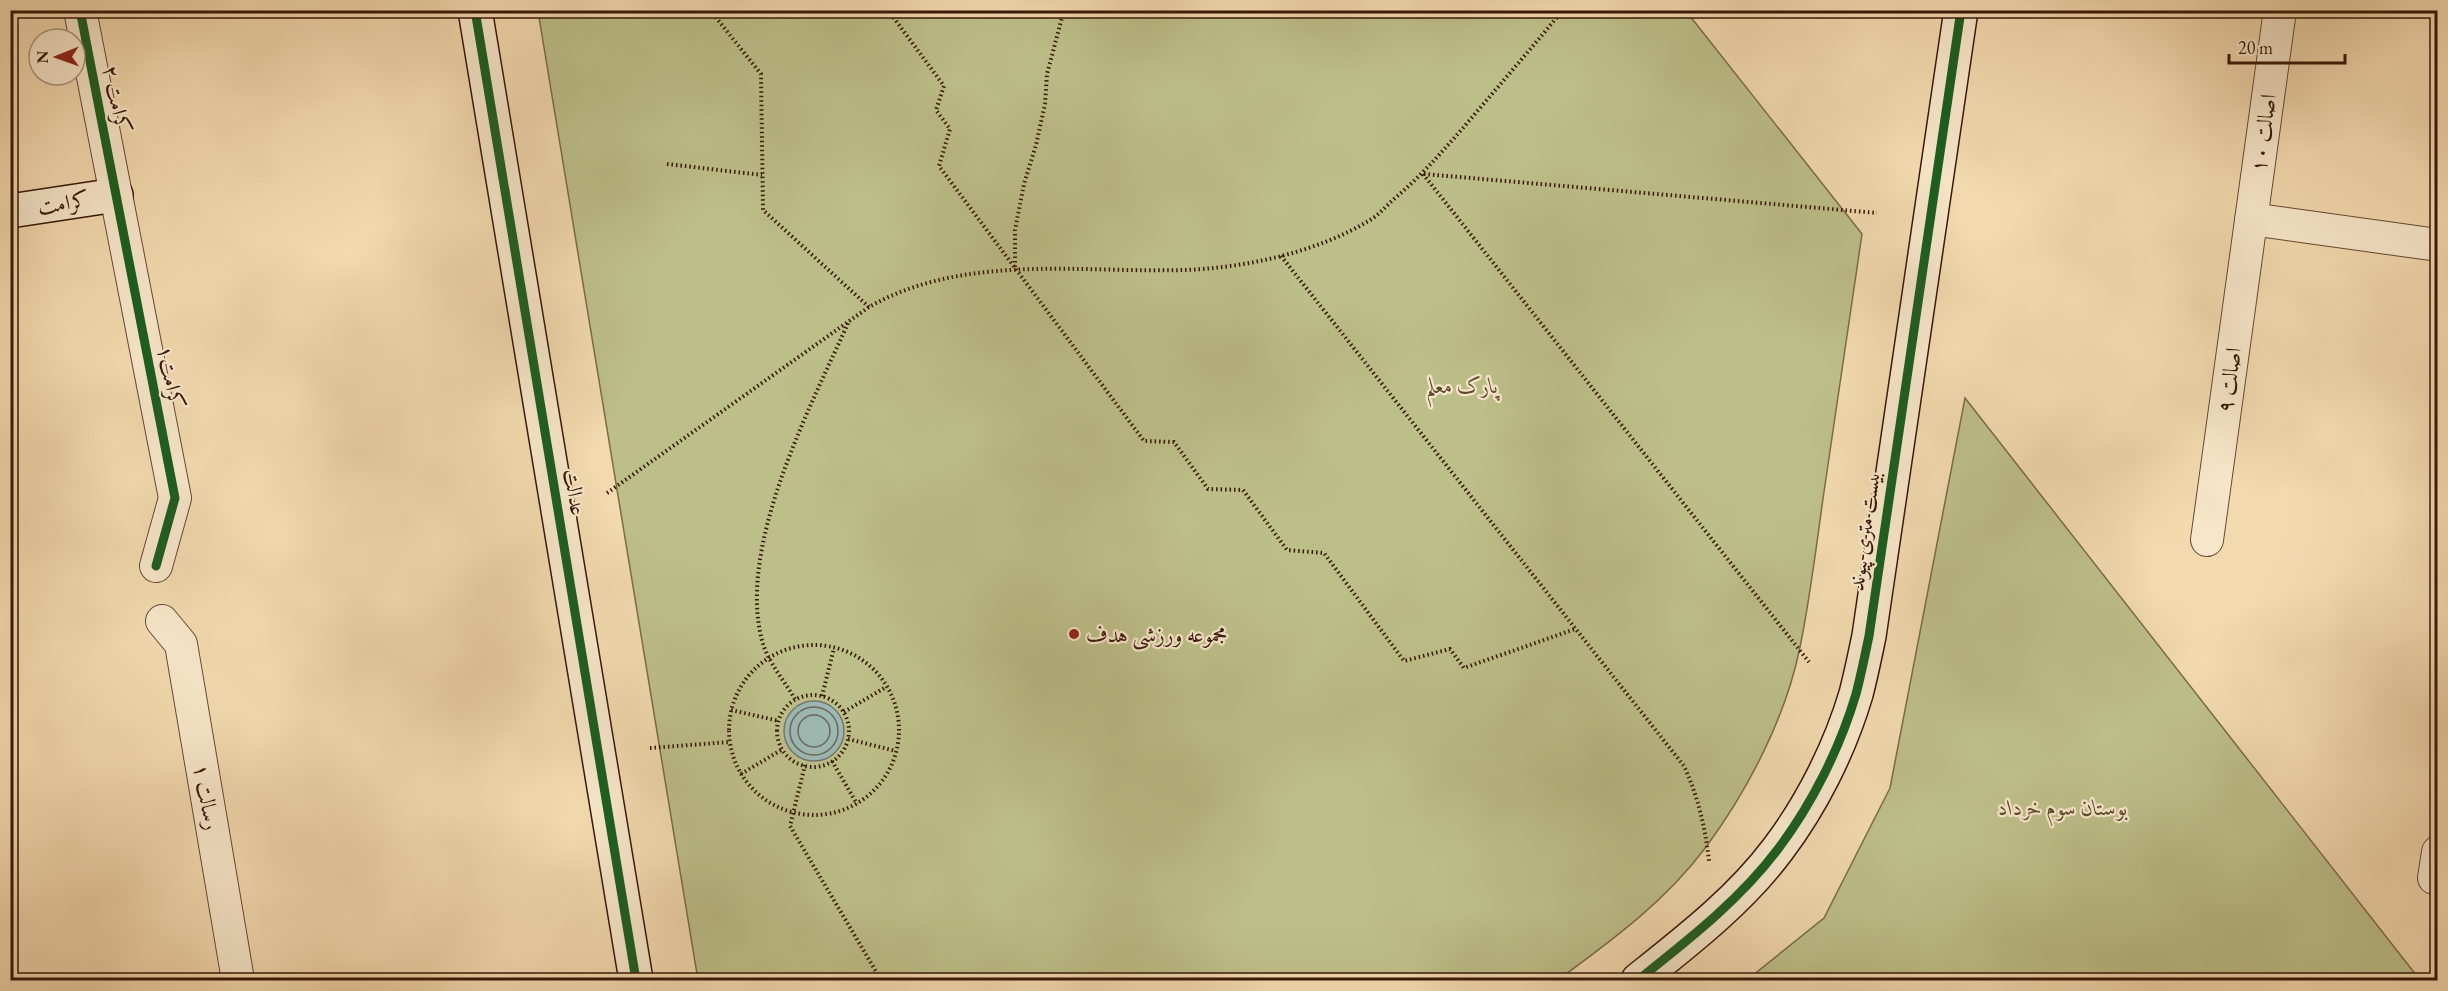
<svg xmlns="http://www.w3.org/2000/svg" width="2448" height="991" viewBox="0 0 2448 991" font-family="'EB Garamond',Amiri,serif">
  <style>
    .green { fill: #bdbf89; stroke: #7a6b48; stroke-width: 1.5 }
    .water { fill: #9db9b3; stroke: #74786e; stroke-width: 1.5 }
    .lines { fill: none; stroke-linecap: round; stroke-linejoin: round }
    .shore { stroke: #6a685d; stroke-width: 1.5 }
    .street-casing { stroke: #664831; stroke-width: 34 }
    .secondary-casing { stroke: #371707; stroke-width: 36 }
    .path { stroke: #371707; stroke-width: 4; stroke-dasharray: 1.5 3; stroke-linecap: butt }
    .street { stroke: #f7e6ca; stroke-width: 32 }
    .secondary { stroke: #f7e6ca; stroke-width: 33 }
    .cycleway-casing { stroke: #f7e6ca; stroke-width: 13 }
    .cycleway { stroke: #1b5e20; stroke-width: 9 }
    .poi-dot { fill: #8f2418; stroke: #f7e6ca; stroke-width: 2 }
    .labels { text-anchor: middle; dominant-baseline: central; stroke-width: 4.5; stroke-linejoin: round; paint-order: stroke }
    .street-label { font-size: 22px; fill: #371707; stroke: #f7e6ca }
    .park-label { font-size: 22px; font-style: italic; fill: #5f492e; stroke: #f7e6ca }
    .poi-label { font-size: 22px; fill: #371707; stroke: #f7e6ca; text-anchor: start }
  </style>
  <rect width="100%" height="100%" fill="#f2d9ae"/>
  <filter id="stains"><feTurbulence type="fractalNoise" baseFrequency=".00333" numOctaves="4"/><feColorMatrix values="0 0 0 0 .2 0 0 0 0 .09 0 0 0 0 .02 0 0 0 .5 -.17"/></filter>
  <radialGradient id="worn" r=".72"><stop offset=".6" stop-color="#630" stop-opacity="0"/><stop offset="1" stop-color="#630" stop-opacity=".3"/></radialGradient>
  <!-- green -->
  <path class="green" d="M538 11H1686L1862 234C1850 318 1837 401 1825 485 1817 539 1811 594 1800 647 1786 717 1748 790 1706 847 1665 902 1611 941 1558 980H698Z
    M1965 398 2420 980H1747L1824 918 1890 788Z"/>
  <!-- water -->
  <path class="water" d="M784 731a30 30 0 1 1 60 0a30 30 0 1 1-60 0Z"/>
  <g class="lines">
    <!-- shore -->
    <path class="shore" d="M790 731a24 24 0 1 1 48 0a24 24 0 1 1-48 0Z
      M798 731a16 16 0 1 1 32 0a16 16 0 1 1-32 0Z"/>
    <defs>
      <path id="street" d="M80 10 175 498 156 566
        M2251 219 2438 245
        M2207 540 2280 10
        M162 621 181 644 238 980
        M2434 878 2438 852"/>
      <path id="secondary" d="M475 10 636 980
        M10 211 116 195
        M1638 980C1687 941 1740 900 1778 849 1812 804 1840 748 1856 694 1861 675 1865 655 1869 636L1961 10"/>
    </defs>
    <!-- street casing -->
    <use href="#street" class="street-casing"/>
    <!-- secondary casing -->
    <use href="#secondary" class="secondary-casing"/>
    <!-- path -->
    <path class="path" d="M710 10 761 74 763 210 869 307
      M888 10 944 86 936 110 950 129 939 166 1144 441 1174 442 1208 489 1243 490 1287 550 1324 553 1404 661 1450 649 1464 668 1575 629
      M667 164 762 175
      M1423 174 1809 662
      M1424 174 1877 213
      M1281 256 1684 766C1698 797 1705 826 1709 861
      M1015 267V230L1024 184 1036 145 1045 104 1047 74 1064 10
      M607 493 869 307C964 253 1080 273 1184 270 1245 268 1318 252 1370 220 1379 215 1386 206 1394 199 1420 177 1441 153 1463 128 1496 89 1530 50 1563 10
      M729 730a85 85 0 1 1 170 0a85 85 0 1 1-170 0Z
      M777 731a36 36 0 1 1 72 0a36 36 0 1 1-72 0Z
      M822 696 834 648
      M795 699C785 682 769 663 763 644 735 549 810 408 849 321
      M731 710 779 721
      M844 712 886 687
      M848 739 896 751
      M650 748 730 742
      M832 761 857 804
      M805 765 790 826 881 980
      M741 774 783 749"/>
    <!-- street -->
    <use href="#street" class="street"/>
    <!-- secondary -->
    <use href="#secondary" class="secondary"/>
    <defs>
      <path id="cycleway" d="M80 10 175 498 156 566
        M475 10 636 980
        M1638 980C1687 941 1740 900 1778 849 1812 804 1840 748 1856 694 1861 675 1865 655 1869 636L1961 10"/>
    </defs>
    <!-- cycleway casing -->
    <use href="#cycleway" class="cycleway-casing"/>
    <!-- cycleway -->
    <use href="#cycleway" class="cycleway"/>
  </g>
  <!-- markers -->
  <circle class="poi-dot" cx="1074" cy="634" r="6"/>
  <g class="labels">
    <!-- street labels -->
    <g class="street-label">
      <text transform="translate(117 99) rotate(79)">کرامت ۲</text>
      <text transform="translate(2263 133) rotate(-82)">اصالت ۱۰</text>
      <text transform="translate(63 203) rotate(-8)">کرامت</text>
      <text transform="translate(171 377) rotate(79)">کرامت۱</text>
      <text transform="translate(2229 380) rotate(-82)">اصالت ۹</text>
      <text transform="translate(575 492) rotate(81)">عدالت</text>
      <text transform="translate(1864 531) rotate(-82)">بیست متری پیوند</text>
      <text transform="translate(207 797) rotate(80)">رسالت ۱</text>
    </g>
    <!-- park labels -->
    <g class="park-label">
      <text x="1462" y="385">پارک معلم</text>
      <text x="2063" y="807">بوستان سوم خرداد</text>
    </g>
    <!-- poi labels -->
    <g class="poi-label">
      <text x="1086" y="634">مجموعه ورزشی هدف</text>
    </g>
  </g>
  <!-- margin -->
  <rect width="2448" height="991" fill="none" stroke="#f2d9ae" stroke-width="36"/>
  <rect x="12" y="12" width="2424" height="967" fill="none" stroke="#371707" stroke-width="3"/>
  <rect x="18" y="18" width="2412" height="955" fill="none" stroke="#371707" stroke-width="1.5"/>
  <!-- north arrow -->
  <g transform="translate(57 57) rotate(269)"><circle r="28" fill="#f7e6ca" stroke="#aa937c" stroke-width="1.5"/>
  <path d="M0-4.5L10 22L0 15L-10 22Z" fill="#8f2418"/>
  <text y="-9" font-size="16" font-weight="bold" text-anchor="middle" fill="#371707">N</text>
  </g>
  <!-- scale -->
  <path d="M2229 54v9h116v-9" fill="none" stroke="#371707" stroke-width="3"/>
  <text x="2238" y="54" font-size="18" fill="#371707" stroke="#f7e6ca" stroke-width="4.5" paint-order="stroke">20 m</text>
  <rect width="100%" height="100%" filter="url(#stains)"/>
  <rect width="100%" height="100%" fill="url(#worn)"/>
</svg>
